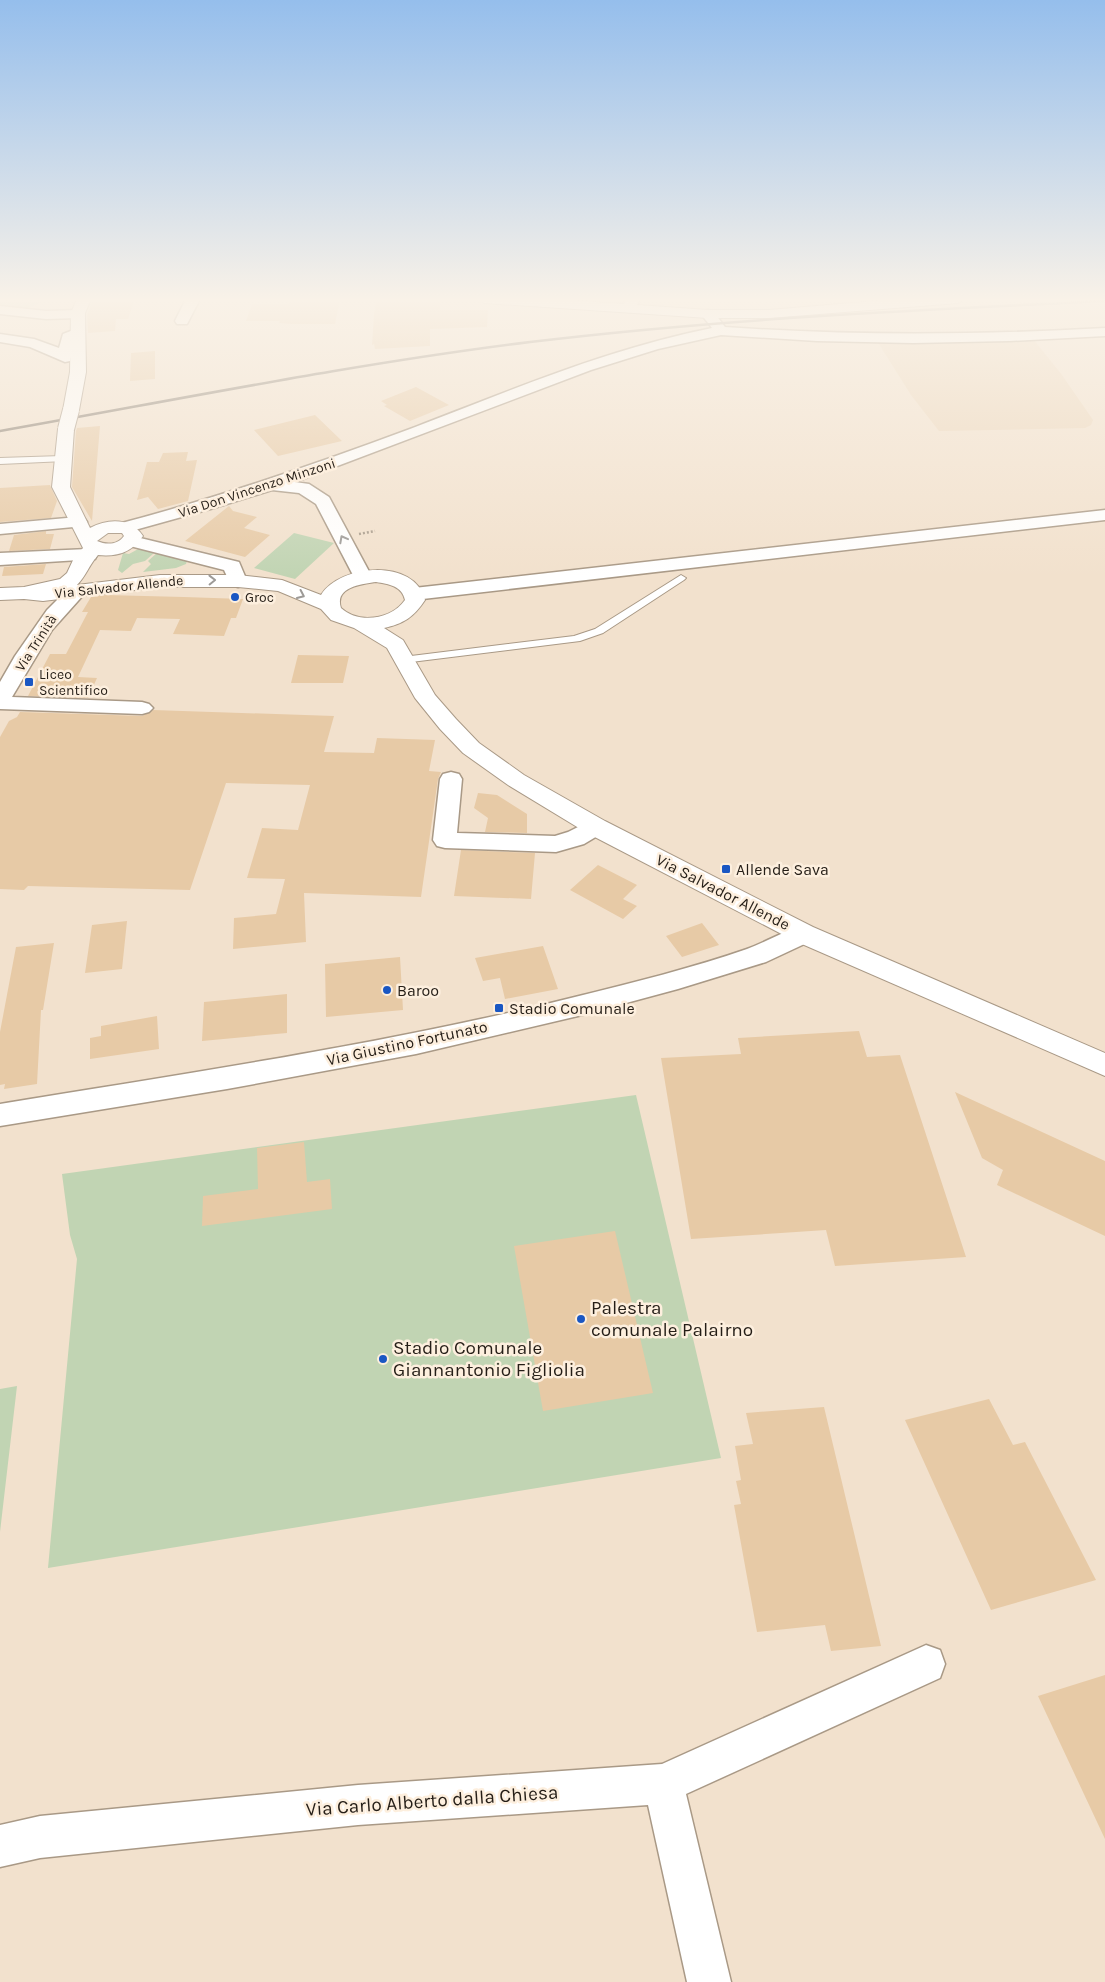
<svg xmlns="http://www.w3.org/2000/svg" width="1105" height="1982" viewBox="0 0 1105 1982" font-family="Karla,sans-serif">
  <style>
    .built { fill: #ecd6bb }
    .green { fill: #c1d4b3 }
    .building { fill: #e7caa6 }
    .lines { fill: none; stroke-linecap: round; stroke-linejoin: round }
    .lane-casing { stroke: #a99986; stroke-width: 2 }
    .street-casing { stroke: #a99986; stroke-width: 3 }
    .secondary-casing { stroke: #a99986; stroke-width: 2 }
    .path { stroke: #a99c8c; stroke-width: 2.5; stroke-dasharray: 2 2; stroke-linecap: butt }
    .lane { fill: #fff; fill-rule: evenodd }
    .street { fill: #fff; fill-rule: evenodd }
    .secondary { fill: #fff; fill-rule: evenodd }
    .rail { stroke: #8c8072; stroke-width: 2.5 }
    .secondary-bridge-casing { stroke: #a99986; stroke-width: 18; stroke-linecap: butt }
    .secondary-bridge { stroke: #fff; stroke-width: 16 }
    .oneway { stroke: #9d9a97 }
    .poi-dot { fill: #1a57c3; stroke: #fdefde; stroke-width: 2 }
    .labels { text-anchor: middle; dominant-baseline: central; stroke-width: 5; stroke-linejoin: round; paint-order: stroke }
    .far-street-label { font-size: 14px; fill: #251e17; stroke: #fdefde }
    .far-poi-label { font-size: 14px; fill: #251e17; stroke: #fdefde; text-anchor: start }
    .poi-label { font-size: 16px; fill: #251e17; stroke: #fdefde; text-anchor: start }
    .street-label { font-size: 16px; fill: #251e17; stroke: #fdefde }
    .near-poi-label { font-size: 19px; fill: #251e17; stroke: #fdefde; text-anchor: start }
    .near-street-label { font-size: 19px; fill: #251e17; stroke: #fdefde }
  </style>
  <rect width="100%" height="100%" fill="#f2e1cd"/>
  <!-- built -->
  <path class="built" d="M1033 339 1062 375 1093 420 1091 425 1085 428 939 431 911 395 877 341Z"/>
  <!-- green -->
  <path class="green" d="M0 299H50L24 309 0 306Z
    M294 533 334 543 295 579 254 568Z
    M140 548 154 553 145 561 133 564 122 573 118 570 123 553 129 554Z
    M158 552 187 561 186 564 176 568 143 572 151 564 148 561Z
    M636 1095 721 1458 48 1568 77 1259 70 1235 62 1174Z
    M17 1386 0 1532V1389Z"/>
  <!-- building -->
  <path class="building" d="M294 299H340L335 324H291L279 323 280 321H246L252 304H289L290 300Z
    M377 299H440V310H488L487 327 430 329V346L375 349 374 344 372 345 374 315Z
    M134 301 128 319H116L115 331 88 333 87 315 92 302Z
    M155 351V379L130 381 131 353Z
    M416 387 449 405 410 421 384 406 387 405 381 401Z
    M315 415 342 441 278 456 254 430Z
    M100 426 92 521 72 487 76 431 77 428Z
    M188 452 186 461 197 460 188 501 158 509 148 497 137 500 147 462H159L163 453Z
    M50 485 57 501 51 518 0 522V488Z
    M229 506 233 511 257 517 244 528 270 535 245 557 185 541Z
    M46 531V534H54L50 549 9 551 14 535Z
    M46 564 43 574 2 576 4 567Z
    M105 595 184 597 243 599 236 618H231L224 636 173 634 180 619 137 618 131 631 100 630 78 677 97 678 88 698 28 696 50 654H66L88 612H82L91 597Z
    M298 655 349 656 343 683H291Z
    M153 710 334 716 324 752 374 753 377 738 435 740 429 771 441 772 438 779 421 897 304 893 306 942 233 949 234 918 276 914 285 879 247 878 262 828 298 830 310 785 226 783 190 890 28 886 24 890 0 889V737L9 721 17 717 20 712 142 716Z
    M478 793 497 795 527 814V833L485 832 488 818 474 808Z
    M461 850 535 853 531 899 454 896Z
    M598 865 637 885 623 899 637 906 623 919 570 890Z
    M127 921 122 969 85 973 92 925Z
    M702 923 719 945 682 957 666 936Z
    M54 943 43 1010H41L37 1084 4 1089 5 1084 0 1085V1032L16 947Z
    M543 946 558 989 505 999 500 978 483 981 475 958Z
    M400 957 403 1010 326 1017 325 964Z
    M287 994V1033L202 1041 204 1002Z
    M157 1016 159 1049 90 1059V1038L101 1036V1026Z
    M859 1031 867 1057 900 1055 966 1257 835 1266 826 1230 691 1239 661 1058 741 1054 738 1038Z
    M955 1092 1105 1161V1236L997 1185 1003 1170 982 1158Z
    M304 1142 307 1182 330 1179 332 1209 202 1226 203 1196 258 1189 257 1148Z
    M615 1231 653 1393 543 1411 514 1246Z
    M989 1399 1013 1445 1025 1442 1096 1580 991 1610 905 1420Z
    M824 1407 881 1646 831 1651 825 1625 757 1632 734 1505 741 1504 736 1481 741 1480 735 1446 753 1444 746 1413Z
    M1105 1675V1839L1038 1696Z"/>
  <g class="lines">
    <defs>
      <path id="lane" d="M62 456 66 459 65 461 0 464V458Z
        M681 575 686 578 684 580 603 633 580 641 403 663 398 660 403 657 574 636 595 629Z"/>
      <path id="street" d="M186 299H200L187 324H177L175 321Z
        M626 299H640L634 311 629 312 622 308Z
        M0 306 46 311 77 310 82 311 84 314 82 317 77 318 46 319 0 314Z
        M708 310 713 311 725 327C852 336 978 335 1105 328V336L1009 341 913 343 817 341 721 335 658 349 591 370 295 482 309 484 329 497 372 577 370 581 363 583 356 581 354 577 316 504 299 493 272 490 214 508 124 533 118 532 115 528 118 524C217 498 314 465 410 429 509 391 607 349 712 328L701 314 703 311Z
        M76 329 81 330 83 333 75 339 70 361 65 362 30 347 0 342V334L34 339 59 348 63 334Z
        M1105 510V520L414 600 407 598 404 594 407 590 414 588Z
        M78 517 84 518 87 522 84 526 0 534V524Z
        M132 536 239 562 247 581 245 585 238 587 231 585 224 570 126 545 123 541 126 537Z
        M88 549 95 551 97 555 95 559 0 565V553Z
        M76 586 83 588 86 592 52 630 12 697 142 702 149 704 153 708 149 712 142 714 0 709V682L15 656 47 610 69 588Z
        M451 772 459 774 462 779 457 833 555 836 568 832 588 822 596 819 604 822 608 827 604 832 584 844 556 852 445 848 437 846 433 840 440 779 443 774Z
        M804 925 813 928 817 934 813 940 766 962 678 989 578 1016 416 1054 227 1089 0 1126V1104C194 1072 388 1044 579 996 635 982 692 968 747 949 766 942 784 931 804 925Z
        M926 1645 940 1650 945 1664 940 1678 686 1794 731 1982H687L648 1805 358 1825 40 1858 0 1867V1825L40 1816 358 1785 662 1764Z"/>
      <path id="secondary" d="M77 299H91L85 313 86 372 79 410 77 414H65L63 410 70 372 71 313Z
        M477 299H553L708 310H769L899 299H965L958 303 769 318H708L484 303Z
        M66 424 72 425 74 429 70 487 90 528C109 518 131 518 143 536 132 552 118 557 98 555 89 565 86 576 77 585L160 575H238L282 580 321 595C340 564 415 558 425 600 414 617 403 624 384 628L403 640 435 695 456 719 479 743 524 775 605 821 813 927 1105 1053V1076L795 941 587 833 508 785 463 753 440 729 415 698 387 648 354 628 331 620 321 609 278 591 238 587H160L43 601 24 599 0 600V588L24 587 60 579 67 573 74 558 83 548 52 487 58 429 60 425ZM108 533H122L124 536C118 545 106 545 97 541ZM376 582C389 584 402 586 405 600 391 620 358 624 341 608 334 587 362 584 376 582Z"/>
    </defs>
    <!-- lane casing -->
    <use href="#lane" class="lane-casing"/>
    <!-- street casing -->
    <use href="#street" class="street-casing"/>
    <!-- secondary casing -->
    <use href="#secondary" class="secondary-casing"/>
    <!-- path -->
    <path class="path" d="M359 534 375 531"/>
    <!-- lane -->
    <use href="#lane" class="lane"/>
    <!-- street -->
    <use href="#street" class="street"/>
    <!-- secondary -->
    <use href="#secondary" class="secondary"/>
    <!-- rail -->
    <path class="rail" d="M0 431C176 400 352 364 530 342 721 319 913 310 1105 301"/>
    <defs>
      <path id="secondary-bridge" d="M66 429 71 410"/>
    </defs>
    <!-- secondary-bridge casing -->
    <use href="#secondary-bridge" class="secondary-bridge-casing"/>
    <!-- secondary-bridge -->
    <use href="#secondary-bridge" class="secondary-bridge"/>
  </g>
  <!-- one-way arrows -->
  <defs><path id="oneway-chevron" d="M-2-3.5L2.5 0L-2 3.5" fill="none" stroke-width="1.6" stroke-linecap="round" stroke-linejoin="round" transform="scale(1.25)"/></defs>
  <g class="oneway">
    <use href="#oneway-chevron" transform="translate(343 539) rotate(-118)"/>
    <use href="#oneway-chevron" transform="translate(212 580) rotate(-1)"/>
    <use href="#oneway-chevron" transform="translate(301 595) rotate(25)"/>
  </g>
  <!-- sky -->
  <linearGradient id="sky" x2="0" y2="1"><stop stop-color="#95beec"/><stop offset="0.52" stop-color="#f9f2e8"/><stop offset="1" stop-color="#f9f2e8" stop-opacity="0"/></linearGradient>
  <rect width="1105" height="577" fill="url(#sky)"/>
  <!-- markers -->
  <g class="poi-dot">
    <circle cx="235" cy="597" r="5"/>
    <rect x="24" y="677" width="10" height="10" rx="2.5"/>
    <rect x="721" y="864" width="10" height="10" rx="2.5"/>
    <circle cx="387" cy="990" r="5"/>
    <rect x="494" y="1003" width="10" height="10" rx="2.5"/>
    <circle cx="581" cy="1319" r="5"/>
    <circle cx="383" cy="1359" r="5"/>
  </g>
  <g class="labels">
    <!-- far-street labels -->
    <g class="far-street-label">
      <text transform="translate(257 488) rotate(-18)">Via Don Vincenzo Minzoni</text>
      <text transform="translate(119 587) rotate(-6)">Via Salvador Allende</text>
      <text transform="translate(36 643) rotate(-57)">Via Trinità</text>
    </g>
    <!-- far-poi labels -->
    <g class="far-poi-label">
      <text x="245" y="597">Groc</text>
      <text x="39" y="674">Liceo<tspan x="39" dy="16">Scientifico</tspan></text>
    </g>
    <!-- poi labels -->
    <g class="poi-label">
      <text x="736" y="869">Allende Sava</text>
      <text x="397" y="990">Baroo</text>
      <text x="509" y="1008">Stadio Comunale</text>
    </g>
    <!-- street labels -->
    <g class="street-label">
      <text transform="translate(723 892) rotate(27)">Via Salvador Allende</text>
      <text transform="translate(407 1043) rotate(-12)">Via Giustino Fortunato</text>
    </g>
    <!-- near-poi labels -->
    <g class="near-poi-label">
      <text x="591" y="1308">Palestra<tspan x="591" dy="22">comunale Palairno</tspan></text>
      <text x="393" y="1348">Stadio Comunale<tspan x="393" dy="22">Giannantonio Figliolia</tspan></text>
    </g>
    <!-- near-street labels -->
    <g class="near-street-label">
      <text transform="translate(432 1801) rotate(-4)">Via Carlo Alberto dalla Chiesa</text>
    </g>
  </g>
</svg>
